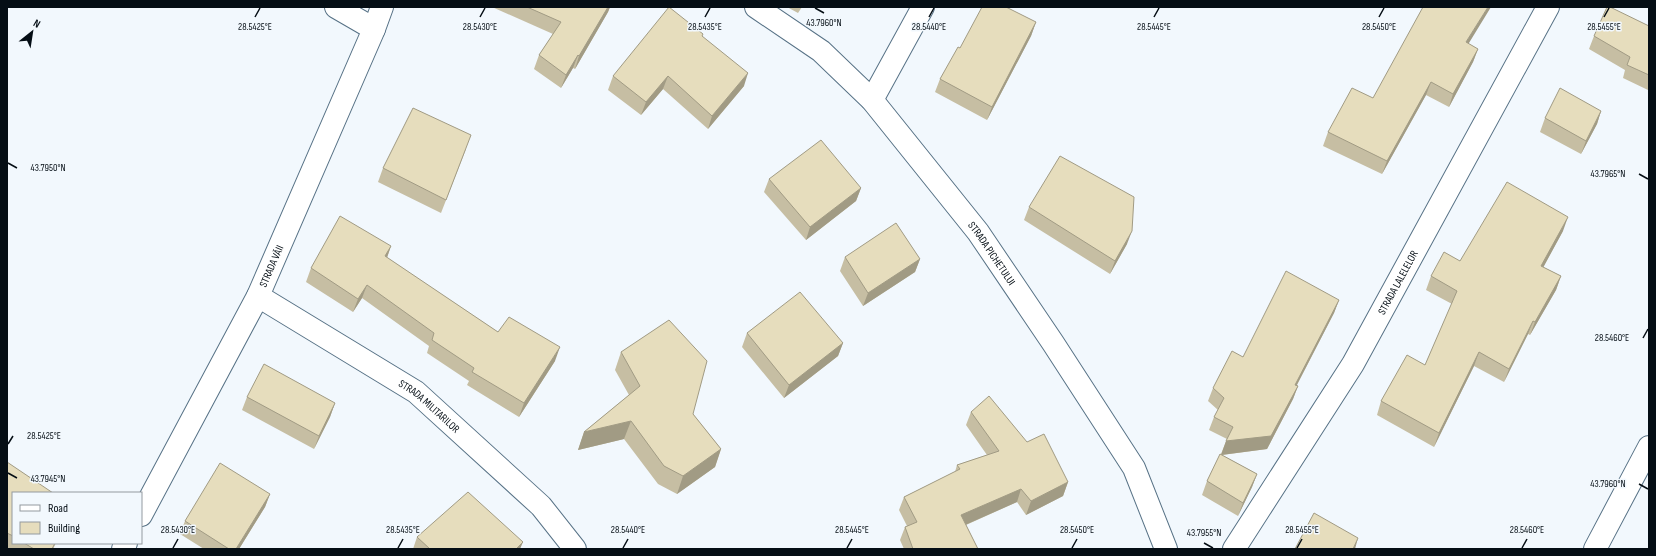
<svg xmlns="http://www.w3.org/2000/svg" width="1656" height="556" viewBox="0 0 1656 556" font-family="'Sofia Sans Condensed',sans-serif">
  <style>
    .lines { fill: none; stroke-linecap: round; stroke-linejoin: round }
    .minor-casing { stroke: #577286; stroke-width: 24 }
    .minor { stroke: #fff; stroke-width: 22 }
    .wall { fill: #c6bea3 }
    .shaded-wall { fill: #a19b84 }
    .building { fill: #e6ddbd; stroke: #a19b84 }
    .ticks { fill: none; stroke: #050e15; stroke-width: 1.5 }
    .labels { text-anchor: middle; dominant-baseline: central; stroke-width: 3; stroke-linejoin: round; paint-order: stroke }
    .street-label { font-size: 11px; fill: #050e15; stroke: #f2f8fd }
    .ticks-label { font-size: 10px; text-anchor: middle; fill: #050e15; stroke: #f2f8fd; stroke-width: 3; stroke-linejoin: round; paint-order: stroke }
  </style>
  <rect width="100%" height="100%" fill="#f2f8fd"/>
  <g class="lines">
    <defs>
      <g id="minor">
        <path d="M336 7 374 29"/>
        <path id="s1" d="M756 7 821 51 872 100 978 232 1053 343 1134 468 1166 549"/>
        <path d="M872 100 923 7"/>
        <path id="s2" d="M258 296 416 392 541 506 575 549"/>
        <path id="s3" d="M141 515 258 296 374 29 382 7"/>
        <path d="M123 549 126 543"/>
        <path id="s4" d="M1234 549 1353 364 1548 7"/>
        <path d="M1595 549 1649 447"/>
      </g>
    </defs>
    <!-- minor casing -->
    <use href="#minor" class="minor-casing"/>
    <!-- minor -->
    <use href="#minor" class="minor"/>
  </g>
  <!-- wall -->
  <path class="wall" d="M492 7H610L608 12 575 69 573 68 561 88 534 69 539 55 553 34Z
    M787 7H802L798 13Z
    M1036 22 1031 36 987 120 935 92 940 79 960 48Z
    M1649 26V90H1648L1623 78 1625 70 1589 49 1594 36Z
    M703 34 702 36 744 86 708 129 663 89 641 115 608 90 613 76Z
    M1469 44 1478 49 1473 62 1449 107 1426 95 1382 174 1323 146 1328 132Z
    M1601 111 1597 124 1581 154 1540 132 1545 118Z
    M466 149 441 213 378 182 383 168Z
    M769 179 861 188 856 201 806 240 764 192Z
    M1029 207 1127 244 1110 274 1024 220Z
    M1563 231 1543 267 1561 276 1556 290 1530 335 1528 334 1504 382 1474 366 1434 447 1377 415 1381 401 1425 365 1452 304 1426 290 1431 276 1460 261Z
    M391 246 387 258 498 332 555 361 519 417 467 385 469 381 427 353 429 346 362 298 353 312 306 282 311 268Z
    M845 257 920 259 915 272 863 306 840 271Z
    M1339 300 1334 313 1297 385 1298 386 1293 399 1267 449 1222 455 1257 474 1252 487 1238 516 1202 495 1207 481 1221 454 1227 439 1209 430 1214 417 1218 410 1208 401 1213 388 1243 357Z
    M747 333 843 343 838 356 784 398 742 347Z
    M621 352 693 414 721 449 715 467 677 494 658 484 624 439 578 450 584 432 629 395 615 370Z
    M247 397 335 403 330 417 314 449 242 410Z
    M971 412 1027 442 1068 482 1063 496 1026 515 1017 502 966 525 978 549H904L900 540 905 527 907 526 899 510 904 497 955 472 957 465 987 455 966 425Z
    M7 462 13 493V543H56L53 549H7Z
    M270 494 265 507 239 549H204L180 534 185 521Z
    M417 537 520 549H413Z"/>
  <!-- shaded-wall -->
  <path class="shaded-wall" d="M608 7H610L608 12 575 69 579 56Z
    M1488 7H1491L1461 56 1466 42Z
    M1036 22 1031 36 987 120 992 107Z
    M1478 49 1473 62 1449 107 1453 94Z
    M578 55 573 68 561 88 566 75Z
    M748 73 744 86 708 129 712 116Z
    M668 76 663 89 641 115 646 102Z
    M1431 82 1426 95 1382 174 1387 161Z
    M1601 111 1597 124 1581 154 1586 141Z
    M861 188 856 201 806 240 810 227Z
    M1568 217 1563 231 1537 279 1541 266Z
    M1132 231 1127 244 1110 274 1115 261Z
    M391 246 386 260 385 256Z
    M920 259 915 272 863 306 868 293Z
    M1561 276 1556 290 1530 335 1535 322Z
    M367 285 362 298 353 312 358 299Z
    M1339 300 1334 313 1290 398 1295 385Z
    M1533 321 1528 334 1504 382 1509 369Z
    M843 343 838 356 784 398 789 385Z
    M560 347 555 361 519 417 524 403Z
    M1479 352 1474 366 1434 447 1439 433Z
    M1298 386 1293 399 1267 449 1221 455 1226 441Z
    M335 403 330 417 314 449 319 436Z
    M631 421 624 439 578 450 584 432Z
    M721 449 715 467 677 494 683 476Z
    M1257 474 1252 487 1238 516 1243 503Z
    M1068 482 1063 496 1026 515 1031 501Z
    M1021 489 1017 502 956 529 961 515Z
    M270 494 265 507 239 549H236Z
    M1358 538 1355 549H1353Z
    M523 542 520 549H516Z"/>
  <!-- building -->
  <path class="building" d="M527 7H608L579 56 578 55 566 75 539 55 561 22Z
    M669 7 703 34 702 36 748 73 712 116 668 76 646 102 613 76Z
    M982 7H1006L1036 22 992 107 940 79 958 47 960 48Z
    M1423 7H1488L1466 42 1478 49 1453 94 1431 82 1387 161 1328 132 1352 88 1373 98Z
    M1607 7H1610L1649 26V75L1627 65 1630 57 1594 36Z
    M1560 88 1601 111 1586 141 1545 118Z
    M413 108 471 135 446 200 383 168Z
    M821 140 861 188 810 227 769 179Z
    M1060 156 1134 197 1132 231 1115 261 1029 207Z
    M1507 182 1568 217 1541 266 1561 276 1535 322 1533 321 1509 369 1479 352 1439 433 1381 401 1407 355 1425 365 1457 291 1431 276 1444 252 1460 261Z
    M340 216 391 246 385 256 498 332 509 317 560 347 524 403 472 372 474 368 432 340 434 333 367 285 358 299 311 268Z
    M896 223 920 259 868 293 845 257Z
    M1286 271 1339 300 1295 385 1298 386 1271 436 1226 441 1233 427 1214 417 1224 398 1213 388 1232 351 1243 357Z
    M800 292 843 343 789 385 747 333Z
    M669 320 707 361 693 414 721 449 683 476 664 466 631 421 584 432 640 386 621 352Z
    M264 364 335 403 319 436 247 397Z
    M989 396 1027 442 1044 434 1068 482 1031 501 1021 489 961 515 978 549H913L905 527 917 522 904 497 960 469 957 465 999 451 971 412Z
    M1220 454 1257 474 1243 503 1207 481Z
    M7 462 53 493H13V536L7 533Z
    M220 463 270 494 236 549H229L185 521Z
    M468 492 523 542 516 549H430L417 537Z
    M1314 513 1358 538 1353 549H1295Z
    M24 543H55L52 549H34Z"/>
  <!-- ticks -->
  <path class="ticks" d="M815 8 824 13M255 17 260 8M480 17 485 8M705 17 710 8M929 17 934 8M1154 17 1159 8M1379 17 1384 8M1604 17 1609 8M8 163 17 168M1639 174 1648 179M1643 338 1648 329M8 444 13 436M8 473 17 478M1639 484 1648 489M1204 543 1213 548M173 548 178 539M398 548 403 539M623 548 628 539M847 548 852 539M1072 548 1077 539M1297 548 1302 539M1522 548 1527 539"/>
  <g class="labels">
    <!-- street labels -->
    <g class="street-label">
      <text stroke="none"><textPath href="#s1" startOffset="344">STRADA PICHETULUI</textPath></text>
      <text stroke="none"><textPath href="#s3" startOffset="281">STRADA VĂII</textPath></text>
      <text stroke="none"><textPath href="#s4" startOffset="313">STRADA LALELELOR</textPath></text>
      <text stroke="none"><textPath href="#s2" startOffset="204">STRADA MILITARILOR</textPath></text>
    </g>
  </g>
  <g class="ticks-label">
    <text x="824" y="26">43.7960°N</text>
    <text x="480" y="30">28.5430°E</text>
    <text x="1604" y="30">28.5455°E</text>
    <text x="255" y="30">28.5425°E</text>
    <text x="705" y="30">28.5435°E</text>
    <text x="929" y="30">28.5440°E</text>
    <text x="1154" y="30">28.5445°E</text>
    <text x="1379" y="30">28.5450°E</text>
    <text x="48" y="171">43.7950°N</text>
    <text x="1608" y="177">43.7965°N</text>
    <text x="1612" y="341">28.5460°E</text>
    <text x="44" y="439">28.5425°E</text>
    <text x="48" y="482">43.7945°N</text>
    <text x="1608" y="487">43.7960°N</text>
    <text x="178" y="533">28.5430°E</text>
    <text x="403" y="533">28.5435°E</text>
    <text x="628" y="533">28.5440°E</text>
    <text x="852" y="533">28.5445°E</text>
    <text x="1077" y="533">28.5450°E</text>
    <text x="1302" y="533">28.5455°E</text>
    <text x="1527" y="533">28.5460°E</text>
    <text x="1204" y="536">43.7955°N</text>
  </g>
  <!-- border -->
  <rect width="1656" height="556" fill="none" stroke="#050e15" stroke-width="16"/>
  <!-- legend -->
  <rect x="12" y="492" width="130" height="52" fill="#f2f8fd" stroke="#939aa0"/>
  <rect x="20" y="505" width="20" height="6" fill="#ffffff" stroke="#939aa0"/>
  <text x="48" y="512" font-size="12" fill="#050e15">Road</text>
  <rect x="20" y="522" width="20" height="12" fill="#e6ddbd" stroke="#939aa0"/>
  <text x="48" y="532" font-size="12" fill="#050e15">Building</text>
  <!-- north arrow -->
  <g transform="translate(32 32) rotate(30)" stroke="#f2f8fd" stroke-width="3" paint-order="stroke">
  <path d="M0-3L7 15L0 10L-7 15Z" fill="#050e15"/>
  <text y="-6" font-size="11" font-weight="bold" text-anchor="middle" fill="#050e15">N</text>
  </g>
</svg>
